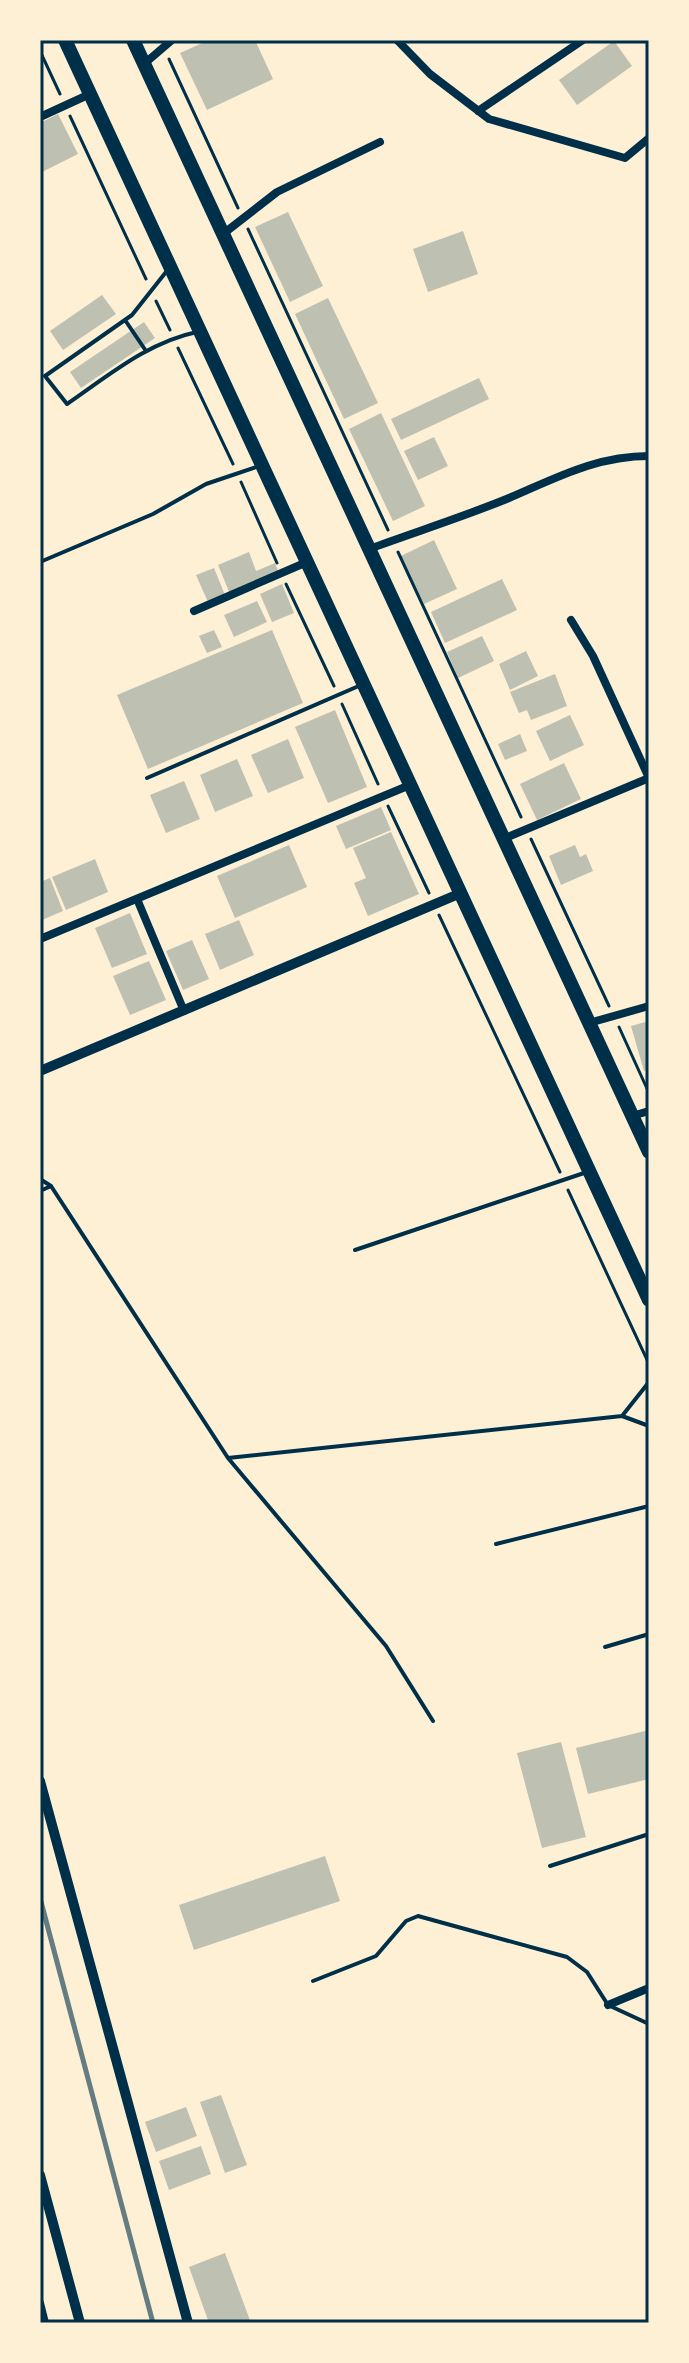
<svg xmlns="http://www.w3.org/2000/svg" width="689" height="2363" viewBox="0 0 689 2363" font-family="Overpass,sans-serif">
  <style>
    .building { fill: #bec0b2 }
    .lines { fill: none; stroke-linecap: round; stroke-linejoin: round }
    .path { stroke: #003049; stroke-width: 3 }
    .service { stroke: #003049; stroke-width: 4 }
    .minor { stroke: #003049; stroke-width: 8 }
    .tertiary { stroke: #003049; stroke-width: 10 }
    .trunk { stroke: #003049; stroke-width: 14 }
    .rail { stroke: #657d81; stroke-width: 5 }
    .neatline { fill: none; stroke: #003049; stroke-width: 3 }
  </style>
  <rect width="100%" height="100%" fill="#fdf0d5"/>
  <!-- building -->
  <path class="building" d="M209 40H255L273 79 207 110 180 53Z
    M614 41 632 66 577 105 559 80Z
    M58 114 78 154 40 173V123Z
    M288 212 323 286 290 302 255 227Z
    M463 231 478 274 428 292 413 249Z
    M102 295 116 314 63 350 50 331Z
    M328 298 378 403 344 419 295 314Z
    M144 322 155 338 81 388 70 372Z
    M479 378 489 399 401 440 391 419Z
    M381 413 425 506 393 521 349 429Z
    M434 437 448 466 418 480 404 451Z
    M434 540 457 589 424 604 401 556Z
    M249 552 256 571 275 563 279 573 230 594 218 565Z
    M214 568 225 595 208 602 196 575Z
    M502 579 517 610 445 643 431 612Z
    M282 584 294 613 272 622 260 594Z
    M257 601 267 622 234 637 224 615Z
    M214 630 222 647 207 653 199 636Z
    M272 630 303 703 148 769 117 695Z
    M482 636 494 661 458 678 447 652Z
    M526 651 538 676 510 690 499 664Z
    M555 674 567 706 531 720 527 710 519 713 510 692Z
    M335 710 367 787 328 803 295 727Z
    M570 715 584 745 550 761 536 731Z
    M520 734 527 751 505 760 498 744Z
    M288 739 304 778 268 793 251 755Z
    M237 759 253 796 215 812 200 775Z
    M564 763 581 799 537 820 520 784Z
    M184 781 200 819 166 833 150 795Z
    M381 807 391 830 346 849 336 826Z
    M391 832 419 894 368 916 354 883 366 878 353 848Z
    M289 845 307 887 235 918 217 876Z
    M575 845 580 857 586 854 593 871 561 885 549 856Z
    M95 859 108 892 66 910 52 877Z
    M50 878 63 911 40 921V882Z
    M130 913 147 954 112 968 95 928Z
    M239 920 254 955 220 970 205 934Z
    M192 940 209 979 183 990 166 951Z
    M149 961 166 1000 130 1015 113 976Z
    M649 1021V1070L644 1071 631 1026Z
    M649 1730V1779L588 1794 576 1748Z
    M561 1742 586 1837 542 1848 517 1753Z
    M325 1856 340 1901 194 1950 179 1905Z
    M221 2095 247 2165 225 2173 200 2102Z
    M186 2107 197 2136 156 2152 145 2122Z
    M201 2146 211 2174 169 2190 159 2161Z
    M225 2253 251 2323H209L189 2267Z"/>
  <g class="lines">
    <!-- path -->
    <path class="path" d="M40 51 60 94
      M169 59 238 208
      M70 116 146 279
      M248 229 388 530
      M156 301 170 330
      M178 348 233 464
      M241 482 277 563
      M398 552 521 817
      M286 584 334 686
      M342 704 378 784
      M388 806 429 893
      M531 839 609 1006
      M439 915 560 1172
      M619 1027 649 1093
      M568 1190 649 1364"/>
    <!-- service -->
    <path class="service" d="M166 272 132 315 45 376 67 404C108 376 148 342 197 332
      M125 320 146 351
      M40 562 153 514 206 484 259 466
      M147 778 361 685
      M40 1179 51 1186 40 1191
      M51 1186 228 1458 386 1646 433 1721
      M355 1250 587 1172
      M622 1416 649 1382
      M228 1458 622 1416 649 1426
      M496 1544 649 1506
      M605 1647 649 1634
      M550 1866 649 1834
      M313 1981 376 1956 406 1921 418 1916 567 1957 587 1972 608 2005 649 2024"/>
    <!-- minor -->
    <path class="minor" d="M397 40 430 74 489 119 625 158 649 138
      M144 64 172 40
      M478 111 583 40
      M40 117 90 94
      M223 234 277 192 380 142
      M369 549C415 532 463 517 509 498 556 478 596 456 649 456
      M194 611 307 562
      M571 620 593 656 649 778
      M503 839 649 778
      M137 899 184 1011
      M40 939 410 785
      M589 1023 649 1006
      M632 1116 649 1111
      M608 2005 649 1988
      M40 2303 45 2323"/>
    <!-- tertiary -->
    <path class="tertiary" d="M40 1071 461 893
      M40 1781 188 2323
      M40 2175 80 2323"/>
    <!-- trunk -->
    <path class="trunk" d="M65 40 649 1300
      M133 40 649 1152"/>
    <!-- rail -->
    <path class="rail" d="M40 1898 153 2323"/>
  </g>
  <!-- border -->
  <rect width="689" height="2363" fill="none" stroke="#fdf0d5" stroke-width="84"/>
  <rect x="42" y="42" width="605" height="2279" class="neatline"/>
</svg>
